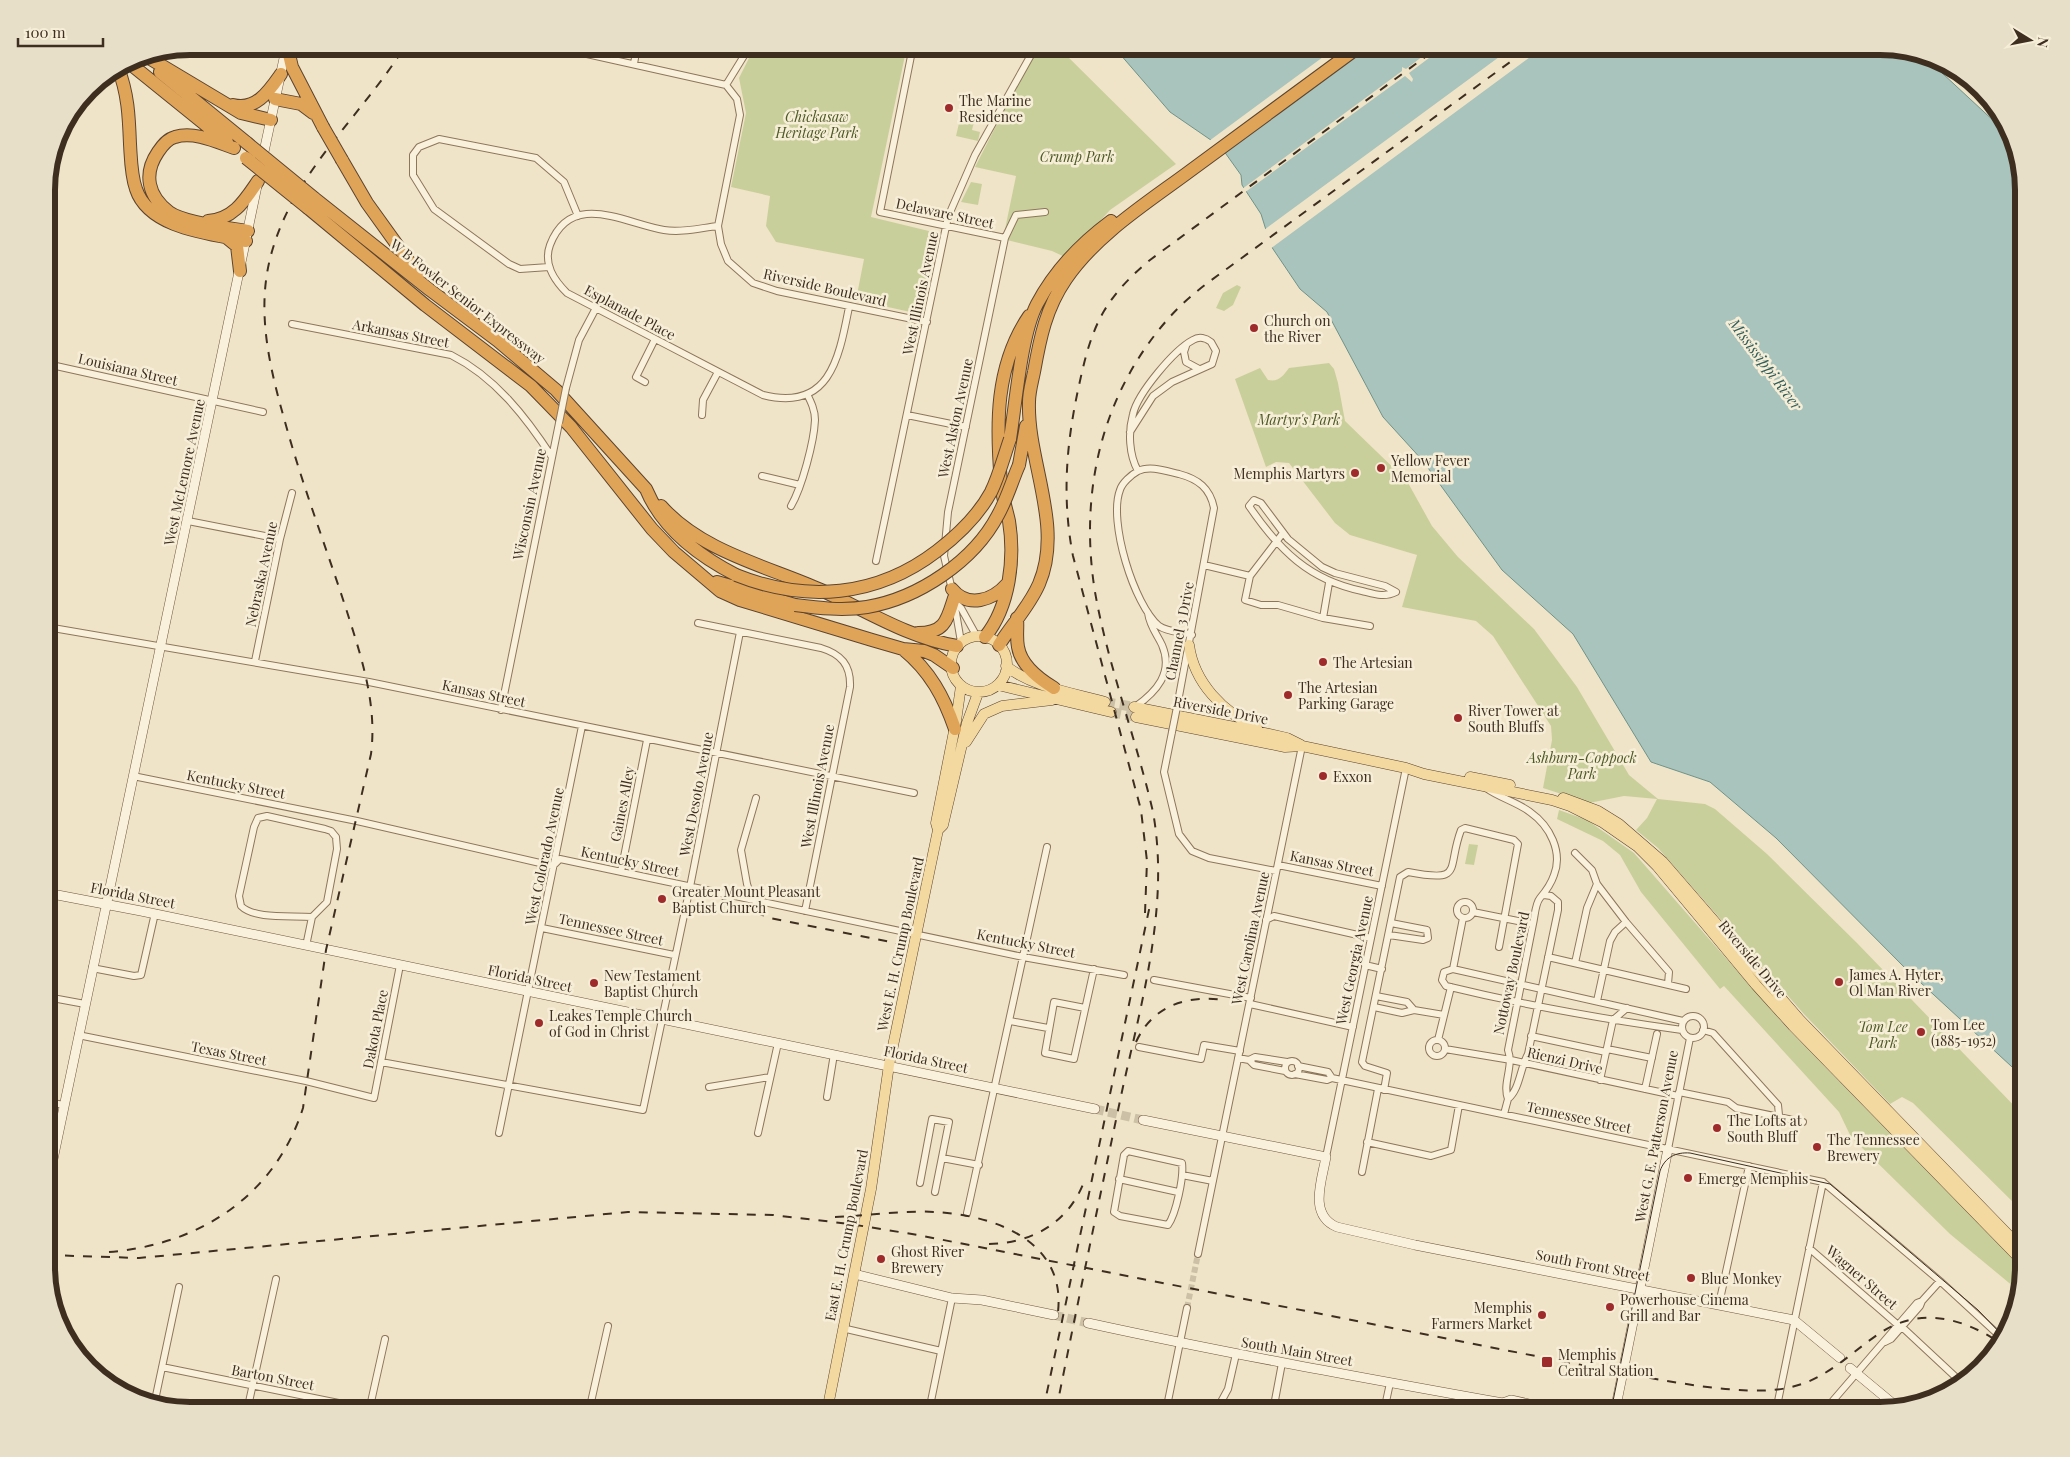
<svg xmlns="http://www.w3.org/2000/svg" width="2070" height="1457" viewBox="0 0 2070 1457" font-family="'Playfair Display',serif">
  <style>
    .green { fill: #c9cf9b }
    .water { fill: #a9c4bc; stroke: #6f938a }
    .pier { fill: #f0e4c8 }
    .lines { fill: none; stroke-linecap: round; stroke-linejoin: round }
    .street-tunnel { stroke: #ccc0a6; stroke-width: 6; stroke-dasharray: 6 3; stroke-linecap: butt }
    .secondary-tunnel { stroke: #ccc0a6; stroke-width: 9; stroke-dasharray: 9 4.5; stroke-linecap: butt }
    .primary-tunnel { stroke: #ccc0a6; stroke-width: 10; stroke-dasharray: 10 5; stroke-linecap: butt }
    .street-casing { stroke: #8d765c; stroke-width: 8 }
    .secondary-casing { stroke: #6f573f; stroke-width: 10 }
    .primary-casing { stroke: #5b4430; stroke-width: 11 }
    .highway-casing { stroke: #5b4430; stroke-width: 14 }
    .street { stroke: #faf1dc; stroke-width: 6 }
    .secondary { stroke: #faf1dc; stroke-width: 9 }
    .primary { stroke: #f3d9a0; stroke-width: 10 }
    .highway { stroke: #e0a458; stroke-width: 12 }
    .tram { stroke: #3d2e20; stroke-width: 1 }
    .rail { stroke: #3d2e20; stroke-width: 2; stroke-dasharray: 9 9; stroke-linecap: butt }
    .street-bridge-casing { stroke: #8d765c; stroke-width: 8; stroke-linecap: butt }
    .highway-bridge-casing { stroke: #5b4430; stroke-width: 14; stroke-linecap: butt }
    .street-bridge { stroke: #faf1dc; stroke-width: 6 }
    .highway-bridge { stroke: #e0a458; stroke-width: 12 }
    .poi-dot { fill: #9e2a2b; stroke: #f7eed8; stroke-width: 2 }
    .labels { text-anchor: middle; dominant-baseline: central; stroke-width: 5; stroke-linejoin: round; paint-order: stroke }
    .poi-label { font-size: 14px; fill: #3d2e20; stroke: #f7eed8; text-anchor: start }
    .park-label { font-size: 14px; font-style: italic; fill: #4d5a26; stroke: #f7eed8 }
    .street-label { font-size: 14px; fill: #3d2e20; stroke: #f7eed8 }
    .water-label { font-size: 15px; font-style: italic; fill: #2f5d5a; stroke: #f7eed8 }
    .rim { fill: none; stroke: #3d2e20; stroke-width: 6 }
  </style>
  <rect width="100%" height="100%" fill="#f0e4c8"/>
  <!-- green -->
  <path class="green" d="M755 46H907L871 217 933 232 937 238 922 310 915 313 856 300 864 259 776 242 766 226 770 196 731 187 746 113 739 78Z
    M1037 46H1057L1176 164 1110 210 1067 258 1052 251 1003 239 1016 176 975 167Z
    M1940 61 1967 76 1986 98Z
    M960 119 974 122 972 130 980 132 978 141 956 136Z
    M971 182 982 184 978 205 961 202Z
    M1237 285 1241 287 1233 305 1224 311 1216 308 1223 293Z
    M1329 363 1334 369 1338 383 1345 421 1407 481 1432 526 1458 557 1534 629 1577 687 1629 775 1658 799 1705 804 1715 809 1767 854 1857 943 2024 1116V1213L1913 1103 1902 1097 1890 1104 1803 1013 1658 848 1636 830 1647 818 1657 799 1624 796 1589 803 1543 788 1552 740 1551 726 1493 636 1476 621 1402 607 1417 555 1350 535 1335 523 1289 463 1276 462 1266 467 1235 379 1260 368 1268 380C1279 382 1283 376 1289 368Z
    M1559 810 1587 820 1634 853 1787 1028 2023 1269 2020 1292 1950 1234 1851 1137 1839 1112 1724 986 1720 989 1641 892 1620 855 1603 841 1557 819Z
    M1469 844 1478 845 1474 865 1465 864Z"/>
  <!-- water -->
  <path class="water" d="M1113 46H1881L1924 53 1927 59 2011 137 2024 189V1078L1908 971 1776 838 1710 782 1651 762 1573 634 1502 570 1423 461 1383 417 1327 312 1300 289 1271 246 1261 214 1242 185 1241 175 1221 147 1170 112Z"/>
  <!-- pier -->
  <path class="pier" d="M1338 46H1370L1223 154 1209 141Z
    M1436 46H1445L1409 73 1413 79 1412 82 1405 76 1244 193 1242 189 1402 71V67L1406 69Z
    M1514 46H1545L1270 249 1264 230Z"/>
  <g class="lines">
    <!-- street-tunnel -->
    <path class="street-tunnel" d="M1187 1308 1198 1254"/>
    <!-- secondary-tunnel -->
    <path class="secondary-tunnel" d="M1095 1109 1143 1120
      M1054 1315 1088 1323"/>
    <!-- primary-tunnel -->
    <path class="primary-tunnel" d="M1105 702 1134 707
      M1111 712 1136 717"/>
    <defs>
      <path id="street" d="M551 46 726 85 737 99 740 115 718 226 721 244 728 261 753 283 777 291 927 322
        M913 46 880 212 1005 238
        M634 64 637 46
        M726 85 750 46
        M47 185 56 138
        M718 226C700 228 682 233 664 230 624 223 571 190 550 245 543 264 554 280 567 293L763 395C830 412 839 358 849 307
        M549 267 520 269 509 264 434 209 413 175V155L419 147 439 139 536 158 564 182 578 216
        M292 324 451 355C495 377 526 417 552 457
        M1186 346 1184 352 1186 362 1199 369
        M47 364 263 412
        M645 382 636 377 655 339
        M566 388 579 340 596 308
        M702 415 703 400 718 372
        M907 415 966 427
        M1130 432 1153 396 1172 382 1212 364 1216 351 1211 342C1206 338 1199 336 1193 340 1174 350 1138 393 1133 414 1128 432 1129 455 1138 471
        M762 476 800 485
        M1254 500 1261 503 1288 539 1322 567 1335 573 1385 586 1396 592C1384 598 1374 594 1362 591 1309 580 1279 550 1249 506Z
        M791 506C802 487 814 442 815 420 815 410 811 402 807 394
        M188 521 280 539
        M1283 533 1250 576 1245 600 1261 605H1278L1323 618 1370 626
        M876 561 948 217 975 155 1036 46
        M1204 565 1250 576
        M952 590 944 556 948 512 1005 238 1016 215 1045 212
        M956 603 961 608 976 635
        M955 607 961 642
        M1323 618 1329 583
        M698 623 821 648C841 654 851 665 850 687L805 911
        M47 627 369 682 914 793
        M255 661 280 539 292 493
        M1135 707C1156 692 1174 673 1162 645 1157 634 1150 627 1148 613
        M1177 707 1214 508C1210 488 1198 479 1179 474 1166 471 1150 465 1138 471 1131 475 1122 483 1120 490 1108 521 1134 605 1159 626 1167 632 1182 632 1192 635
        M501 710 559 423
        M1172 732 1164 772 1179 834 1192 851 1209 858 1276 871
        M133 776 357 821 553 866 560 859 1023 957 1124 975
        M1486 788C1500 798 1517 802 1530 812 1550 826 1563 852 1554 875 1551 884 1546 891 1540 898 1535 904 1535 916 1533 924L1508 1050C1514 1067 1502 1083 1508 1099 1520 1089 1520 1068 1528 1054L1558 910V902L1551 896 1544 895
        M1575 853 1592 870 1597 884 1626 922 1669 972 1668 984
        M1278 865 1382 886
        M621 872 647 740
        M752 899 747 884 741 850 756 798
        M1457 910a8 8 0 1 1 16 0a8 8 0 1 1-16 0Z
        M1473 912 1533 924
        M1266 920 1274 916 1371 938
        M542 928 674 955
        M1389 935 1423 940 1428 938 1427 930 1391 923
        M306 946 312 917 327 902 337 849 336 837 331 831 325 829 267 816 258 818 254 827 239 896 241 906C255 920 293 915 312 917
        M1548 957 1686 989
        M1575 963 1587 908 1597 884
        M1365 965 1382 969
        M92 968 134 976 141 975 155 913
        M1453 969 1463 918
        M1154 980 1251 998
        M1376 996 1407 1002 1414 1010 1444 1015
        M47 997 85 1004
        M1597 1001 1610 941 1615 932 1626 922
        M1250 1004 1353 1027
        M1374 1007 1402 1013 1414 1010
        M1085 1008 1054 1002 1045 1053 1074 1059 1094 969
        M1682 1027a11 11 0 1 1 22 0a11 11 0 1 1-22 0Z
        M1010 1021 1048 1028
        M1682 1030C1602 1019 1524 1005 1446 986L1442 980 1444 972 1453 969 1683 1021
        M1703 1030 1713 1033 1778 1105 1779 1115
        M78 1035 306 1081 374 1098 400 965
        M1531 1036 1606 1052
        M1429 1048a8 8 0 1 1 16 0a8 8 0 1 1-16 0Z
        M1438 1040 1451 987
        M1139 1047 1201 1059 1204 1045 1240 1051
        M1445 1049 1511 1060 1678 1096
        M1607 1049 1652 1058
        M1238 1058 1249 1060 1254 1065 1285 1071
        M1249 1060 1255 1057 1287 1062
        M1285 1068a7 7 0 1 1 14 0a7 7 0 1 1-14 0Z
        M381 1062 643 1110 690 887 740 632
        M1298 1066 1328 1072 1332 1078
        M1295 1074 1327 1080 1332 1078 1823 1182 1940 1281 2003 1339
        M1600 1080 1613 1020 1627 1008
        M709 1087 770 1077
        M1645 1089 1657 1034
        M1384 1090 1387 1073 1365 1066 1362 1062 1400 877 1408 872C1465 883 1446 870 1461 830L1465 828 1514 840 1518 844 1499 947
        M1679 1092 1728 1102 1736 1108 1803 1122
        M827 1097 834 1054
        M47 1102 64 1105
        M1504 1114 1508 1099
        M499 1133 582 726
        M758 1133 778 1043
        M1367 1142 1431 1156 1451 1150 1459 1105
        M1668 1149 1690 1038
        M1128 1151 1182 1163C1184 1177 1176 1214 1168 1225L1120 1216 1114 1212 1124 1155Z
        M1326 1157 1406 768
        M942 1158 979 1165
        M1362 1172 1378 1089
        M1182 1175 1213 1181
        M1119 1179 1178 1192
        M920 1183 932 1119 949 1122 935 1192
        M967 1213 1047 847
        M1809 1248 1898 1325
        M1198 1254 1302 746
        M1719 1304 1749 1166
        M1902 1327 1961 1382
        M842 1328 941 1351
        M1885 1342 1891 1339 1920 1306 1922 1301
        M162 1367 378 1411
        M154 1405 179 1287
        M247 1411 276 1279
        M369 1411 385 1339
        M589 1411 608 1326
        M929 1411 952 1298
        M1166 1411 1187 1308
        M1216 1411 1228 1389 1236 1354
        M1273 1411 1282 1363
        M1384 1411 1390 1383
        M1501 1411 1503 1403
        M1776 1411 1823 1182
        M1824 1411 1917 1303 1922 1301 1940 1281"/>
      <path id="secondary" d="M262 161 286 49
        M47 893 141 911 1095 1109
        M1143 1120 1326 1157C1322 1180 1308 1215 1337 1227L1415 1245 1794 1320 1840 1358
        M47 1188 257 186
        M854 1274 952 1298 982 1300 1054 1315
        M1088 1323C1225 1353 1364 1378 1503 1403L1511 1400 1562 1411
        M1850 1368 1897 1407
        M1615 1411 1668 1149"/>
      <path id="primary" d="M951 664a28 28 0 1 1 56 0a28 28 0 1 1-56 0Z
        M1189 645C1194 683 1223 712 1257 728
        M1006 666C1032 687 1073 693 1105 702
        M998 685 1111 712
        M1134 707 1269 734 1287 738 1301 745
        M1136 717 1285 747 1302 746 1406 768 1424 774 1552 800 1570 806 1602 822 1638 847 1657 866 1756 985 1793 1026 2024 1263
        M966 742 984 714 1002 706 1052 700
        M1470 777 1510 785
        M1563 798 1598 811 1619 824 1663 862 1800 1020 2024 1251
        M938 830 936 823 956 721 961 686
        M827 1411 871 1189 889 1065 938 830 943 825 967 723 978 693"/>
      <path id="highway" d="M287 46 292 67 323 127
        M144 55 241 113 271 120
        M128 62 227 142
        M118 68C128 93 129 117 130 144 131 159 131 175 136 189 149 229 212 234 246 241
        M160 72 247 143
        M275 99 301 104 313 113
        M233 105C256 111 269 91 281 74
        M234 148C217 142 194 131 175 137 167 139 162 146 158 152 143 174 148 196 169 212 184 223 229 228 248 231
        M342 160 367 203 418 274
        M314 198 430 290 498 341 556 390 646 489C662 528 699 556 736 575
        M308 208 425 305 531 386 571 427 652 529 674 552 720 591 740 600 872 640 903 649 924 651 934 655 953 668
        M208 221C234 219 245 200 258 181
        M226 237 237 246 240 271
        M1010 439C1016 402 1021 335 1037 304 1055 270 1080 244 1111 221
        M1019 465 1026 426
        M661 506C702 552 767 566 821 590 865 610 909 638 957 646
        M717 582 795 605
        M952 589C968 609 993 600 1007 584
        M1017 618C1018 628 1016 637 1018 647 1021 665 1039 679 1054 688
        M918 633C945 633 947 620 954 598
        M985 637C1010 606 1015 558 1009 521 1006 508 1002 496 1001 483 996 425 995 366 1029 316
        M999 645C1012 624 1029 607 1039 584 1064 526 1027 461 1029 402 1029 392 1032 382 1034 372 1040 338 1046 308 1066 279 1097 234 1147 203 1190 171 1247 129 1303 88 1360 46
        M903 649C930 671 944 697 955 729"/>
    </defs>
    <!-- street casing -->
    <use href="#street" class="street-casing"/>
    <!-- secondary casing -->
    <use href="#secondary" class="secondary-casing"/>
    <!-- primary casing -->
    <use href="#primary" class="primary-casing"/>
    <!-- highway casing -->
    <use href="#highway" class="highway-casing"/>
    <!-- street -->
    <use href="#street" class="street"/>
    <!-- secondary -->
    <use href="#secondary" class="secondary"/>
    <!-- primary -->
    <use href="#primary" class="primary"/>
    <!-- highway -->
    <use href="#highway" class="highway"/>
    <!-- tram -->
    <path class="tram" d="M1513 1403 1551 1411
      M1613 1411V1401L1660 1171C1665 1157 1676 1152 1690 1153L1830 1184 1978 1310 2004 1337"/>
    <!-- rail -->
    <path class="rail" d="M722 899 770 918 901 944
      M1145 913 1147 861 1141 810 1073 556C1062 499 1066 446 1078 390 1084 362 1090 335 1104 311 1116 291 1132 275 1150 260L1440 46
      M1136 1042C1153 1005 1187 995 1225 1000
      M835 1217C868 1216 902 1210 935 1212 993 1215 1066 1240 1058 1312
      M989 1244C1033 1243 1070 1222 1085 1179
      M109 1252C199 1245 275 1196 303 1108L326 950 371 754C377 707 363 662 349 618 329 555 305 493 287 429 270 369 254 309 273 248 296 170 363 114 405 46
      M47 1255 139 1258 628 1212 773 1215 850 1224 918 1235 1617 1372C1663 1380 1743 1397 1787 1388 1824 1381 1847 1356 1877 1335 1918 1306 1962 1317 2000 1343
      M1043 1411 1150 905
      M1056 1411C1077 1306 1099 1201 1121 1096 1141 1003 1170 907 1153 812 1136 738 1108 666 1095 592 1079 493 1101 395 1168 319 1185 299 1207 283 1228 268L1532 46"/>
    <defs>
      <path id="street-bridge" d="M559 423 566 388
        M1172 732 1177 707"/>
      <path id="highway-bridge" d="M323 127 342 160
        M247 143 314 198
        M246 158 308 208
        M736 575C806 603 877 597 937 551 958 535 978 516 991 492 999 476 1004 456 1010 439
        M795 605C818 608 843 611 867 607 919 598 974 561 998 515 1007 499 1012 481 1019 465"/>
    </defs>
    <!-- street-bridge casing -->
    <use href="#street-bridge" class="street-bridge-casing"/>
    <!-- highway-bridge casing -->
    <use href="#highway-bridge" class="highway-bridge-casing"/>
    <!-- street-bridge -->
    <use href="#street-bridge" class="street-bridge"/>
    <!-- highway-bridge -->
    <use href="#highway-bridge" class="highway-bridge"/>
  </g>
  <!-- markers -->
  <g class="poi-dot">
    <circle cx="949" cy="108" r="5"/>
    <circle cx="1254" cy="328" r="5"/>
    <circle cx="1381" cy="468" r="5"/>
    <circle cx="1355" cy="473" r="5"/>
    <circle cx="1323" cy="662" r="5"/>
    <circle cx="1288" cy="695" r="5"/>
    <circle cx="1458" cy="718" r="5"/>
    <circle cx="1323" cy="776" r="5"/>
    <circle cx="662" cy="899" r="5"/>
    <circle cx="1839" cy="982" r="5"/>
    <circle cx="594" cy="983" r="5"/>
    <circle cx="539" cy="1023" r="5"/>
    <circle cx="1921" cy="1032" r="5"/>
    <circle cx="1717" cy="1128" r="5"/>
    <circle cx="1817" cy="1147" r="5"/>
    <circle cx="1688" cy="1178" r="5"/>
    <circle cx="881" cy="1259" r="5"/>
    <circle cx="1691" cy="1278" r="5"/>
    <circle cx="1610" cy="1307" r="5"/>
    <circle cx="1542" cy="1315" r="5"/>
    <rect x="1541" y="1356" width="12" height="12" rx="2.5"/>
  </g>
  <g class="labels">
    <!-- poi labels -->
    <g class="poi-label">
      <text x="959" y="100">The Marine<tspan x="959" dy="16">Residence</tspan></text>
      <text x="1264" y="320">Church on<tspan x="1264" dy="16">the River</tspan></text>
      <text x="1391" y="460">Yellow Fever<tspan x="1391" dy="16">Memorial</tspan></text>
      <text x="1345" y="473" text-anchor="end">Memphis Martyrs</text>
      <text x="1333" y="662">The Artesian</text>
      <text x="1298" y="687">The Artesian<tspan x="1298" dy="16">Parking Garage</tspan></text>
      <text x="1468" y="710">River Tower at<tspan x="1468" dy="16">South Bluffs</tspan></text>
      <text x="1333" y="776">Exxon</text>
      <text x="672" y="891">Greater Mount Pleasant<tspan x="672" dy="16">Baptist Church</tspan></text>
      <text x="1849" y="974">James A. Hyter,<tspan x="1849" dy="16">Ol Man River</tspan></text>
      <text x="604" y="975">New Testament<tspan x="604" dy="16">Baptist Church</tspan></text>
      <text x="549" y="1015">Leakes Temple Church<tspan x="549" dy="16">of God in Christ</tspan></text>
      <text x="1931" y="1024">Tom Lee<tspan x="1931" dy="16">(1885-1952)</tspan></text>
      <text x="1727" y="1120">The Lofts at<tspan x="1727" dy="16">South Bluff</tspan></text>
      <text x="1827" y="1139">The Tennessee<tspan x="1827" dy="16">Brewery</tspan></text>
      <text x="1698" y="1178">Emerge Memphis</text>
      <text x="891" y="1251">Ghost River<tspan x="891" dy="16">Brewery</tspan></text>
      <text x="1701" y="1278">Blue Monkey</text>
      <text x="1620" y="1299">Powerhouse Cinema<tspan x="1620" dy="16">Grill and Bar</tspan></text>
      <text x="1532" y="1307" text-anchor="end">Memphis<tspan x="1532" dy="16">Farmers Market</tspan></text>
      <text x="1558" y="1354">Memphis<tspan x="1558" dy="16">Central Station</tspan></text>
    </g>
    <!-- park labels -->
    <g class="park-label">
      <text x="817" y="116">Chickasaw<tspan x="817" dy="16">Heritage Park</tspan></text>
      <text x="1077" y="156">Crump Park</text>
      <text x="1299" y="419">Martyr's Park</text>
      <text x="1582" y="757">Ashburn-Coppock<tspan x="1582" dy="16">Park</tspan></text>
      <text x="1883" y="1026">Tom Lee<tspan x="1883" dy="16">Park</tspan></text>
    </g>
    <!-- street labels -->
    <g class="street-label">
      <text transform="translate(945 213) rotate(12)">Delaware Street</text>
      <text transform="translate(825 287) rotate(13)">Riverside Boulevard</text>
      <text transform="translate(920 293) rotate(-78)">West Illinois Avenue</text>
      <text transform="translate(468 301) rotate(38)">W B Fowler Senior Expressway</text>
      <text transform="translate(630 312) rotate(28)">Esplanade Place</text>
      <text transform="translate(401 333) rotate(11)">Arkansas Street</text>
      <text transform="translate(128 369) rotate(13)">Louisiana Street</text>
      <text transform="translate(955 418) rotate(-78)">West Alston Avenue</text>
      <text transform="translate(184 472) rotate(-78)">West McLemore Avenue</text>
      <text transform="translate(529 504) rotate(-78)">Wisconsin Avenue</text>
      <text transform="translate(261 574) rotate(-78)">Nebraska Avenue</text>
      <text transform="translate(1179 631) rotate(-79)">Channel 3 Drive</text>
      <text transform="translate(484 693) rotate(12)">Kansas Street</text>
      <text transform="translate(1221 710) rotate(11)">Riverside Drive</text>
      <text transform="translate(236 784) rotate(11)">Kentucky Street</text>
      <text transform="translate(817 786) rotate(-79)">West Illinois Avenue</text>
      <text transform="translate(696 794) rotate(-79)">West Desoto Avenue</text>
      <text transform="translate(622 804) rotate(-79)">Gaines Alley</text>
      <text transform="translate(544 856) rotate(-78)">West Colorado Avenue</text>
      <text transform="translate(630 861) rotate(12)">Kentucky Street</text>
      <text transform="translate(1332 863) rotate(11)">Kansas Street</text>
      <text transform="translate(133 895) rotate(11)">Florida Street</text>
      <text transform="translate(611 929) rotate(12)">Tennessee Street</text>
      <text transform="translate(1250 938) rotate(-78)">West Carolina Avenue</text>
      <text transform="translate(1026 943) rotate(11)">Kentucky Street</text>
      <text transform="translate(900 944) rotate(-78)">West E. H. Crump Boulevard</text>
      <text transform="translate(1753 959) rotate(50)">Riverside Drive</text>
      <text transform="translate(1354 960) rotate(-78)">West Georgia Avenue</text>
      <text transform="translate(1511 973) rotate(-78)">Nottoway Boulevard</text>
      <text transform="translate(530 978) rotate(12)">Florida Street</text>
      <text transform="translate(375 1029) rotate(-79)">Dakota Place</text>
      <text transform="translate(229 1053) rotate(11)">Texas Street</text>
      <text transform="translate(926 1059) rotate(12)">Florida Street</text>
      <text transform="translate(1565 1060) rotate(13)">Rienzi Drive</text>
      <text transform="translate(1579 1117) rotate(12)">Tennessee Street</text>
      <text transform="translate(1656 1136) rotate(-79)">West G. E. Patterson Avenue</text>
      <text transform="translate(846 1235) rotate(-79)">East E. H. Crump Boulevard</text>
      <text transform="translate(1593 1265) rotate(11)">South Front Street</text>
      <text transform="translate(1862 1277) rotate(41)">Wagner Street</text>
      <text transform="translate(1297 1351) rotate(10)">South Main Street</text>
      <text transform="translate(273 1377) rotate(11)">Barton Street</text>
    </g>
    <!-- water labels -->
    <g class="water-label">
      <text transform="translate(1766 364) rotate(53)">Mississippi River</text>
    </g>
  </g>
  <!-- crop -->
  <path d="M0 0H2070V1457H0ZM190 55H1880A135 135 0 0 1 2015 190V1267A135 135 0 0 1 1880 1402H190A135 135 0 0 1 55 1267V190A135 135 0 0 1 190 55Z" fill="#e8dfc9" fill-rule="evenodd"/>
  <path class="rim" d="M190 55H1880A135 135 0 0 1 2015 190V1267A135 135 0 0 1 1880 1402H190A135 135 0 0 1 55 1267V190A135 135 0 0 1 190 55Z"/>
  <!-- north arrow -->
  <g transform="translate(2030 40) rotate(100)" stroke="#f7eed8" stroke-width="4" paint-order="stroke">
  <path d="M0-4L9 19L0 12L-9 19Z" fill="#3d2e20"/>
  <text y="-8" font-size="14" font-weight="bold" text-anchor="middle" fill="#3d2e20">N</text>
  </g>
  <!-- scale -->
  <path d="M18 38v8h85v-8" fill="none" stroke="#3d2e20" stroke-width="2.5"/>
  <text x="25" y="38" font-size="15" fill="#3d2e20" stroke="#f7eed8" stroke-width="4" paint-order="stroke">100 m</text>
</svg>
